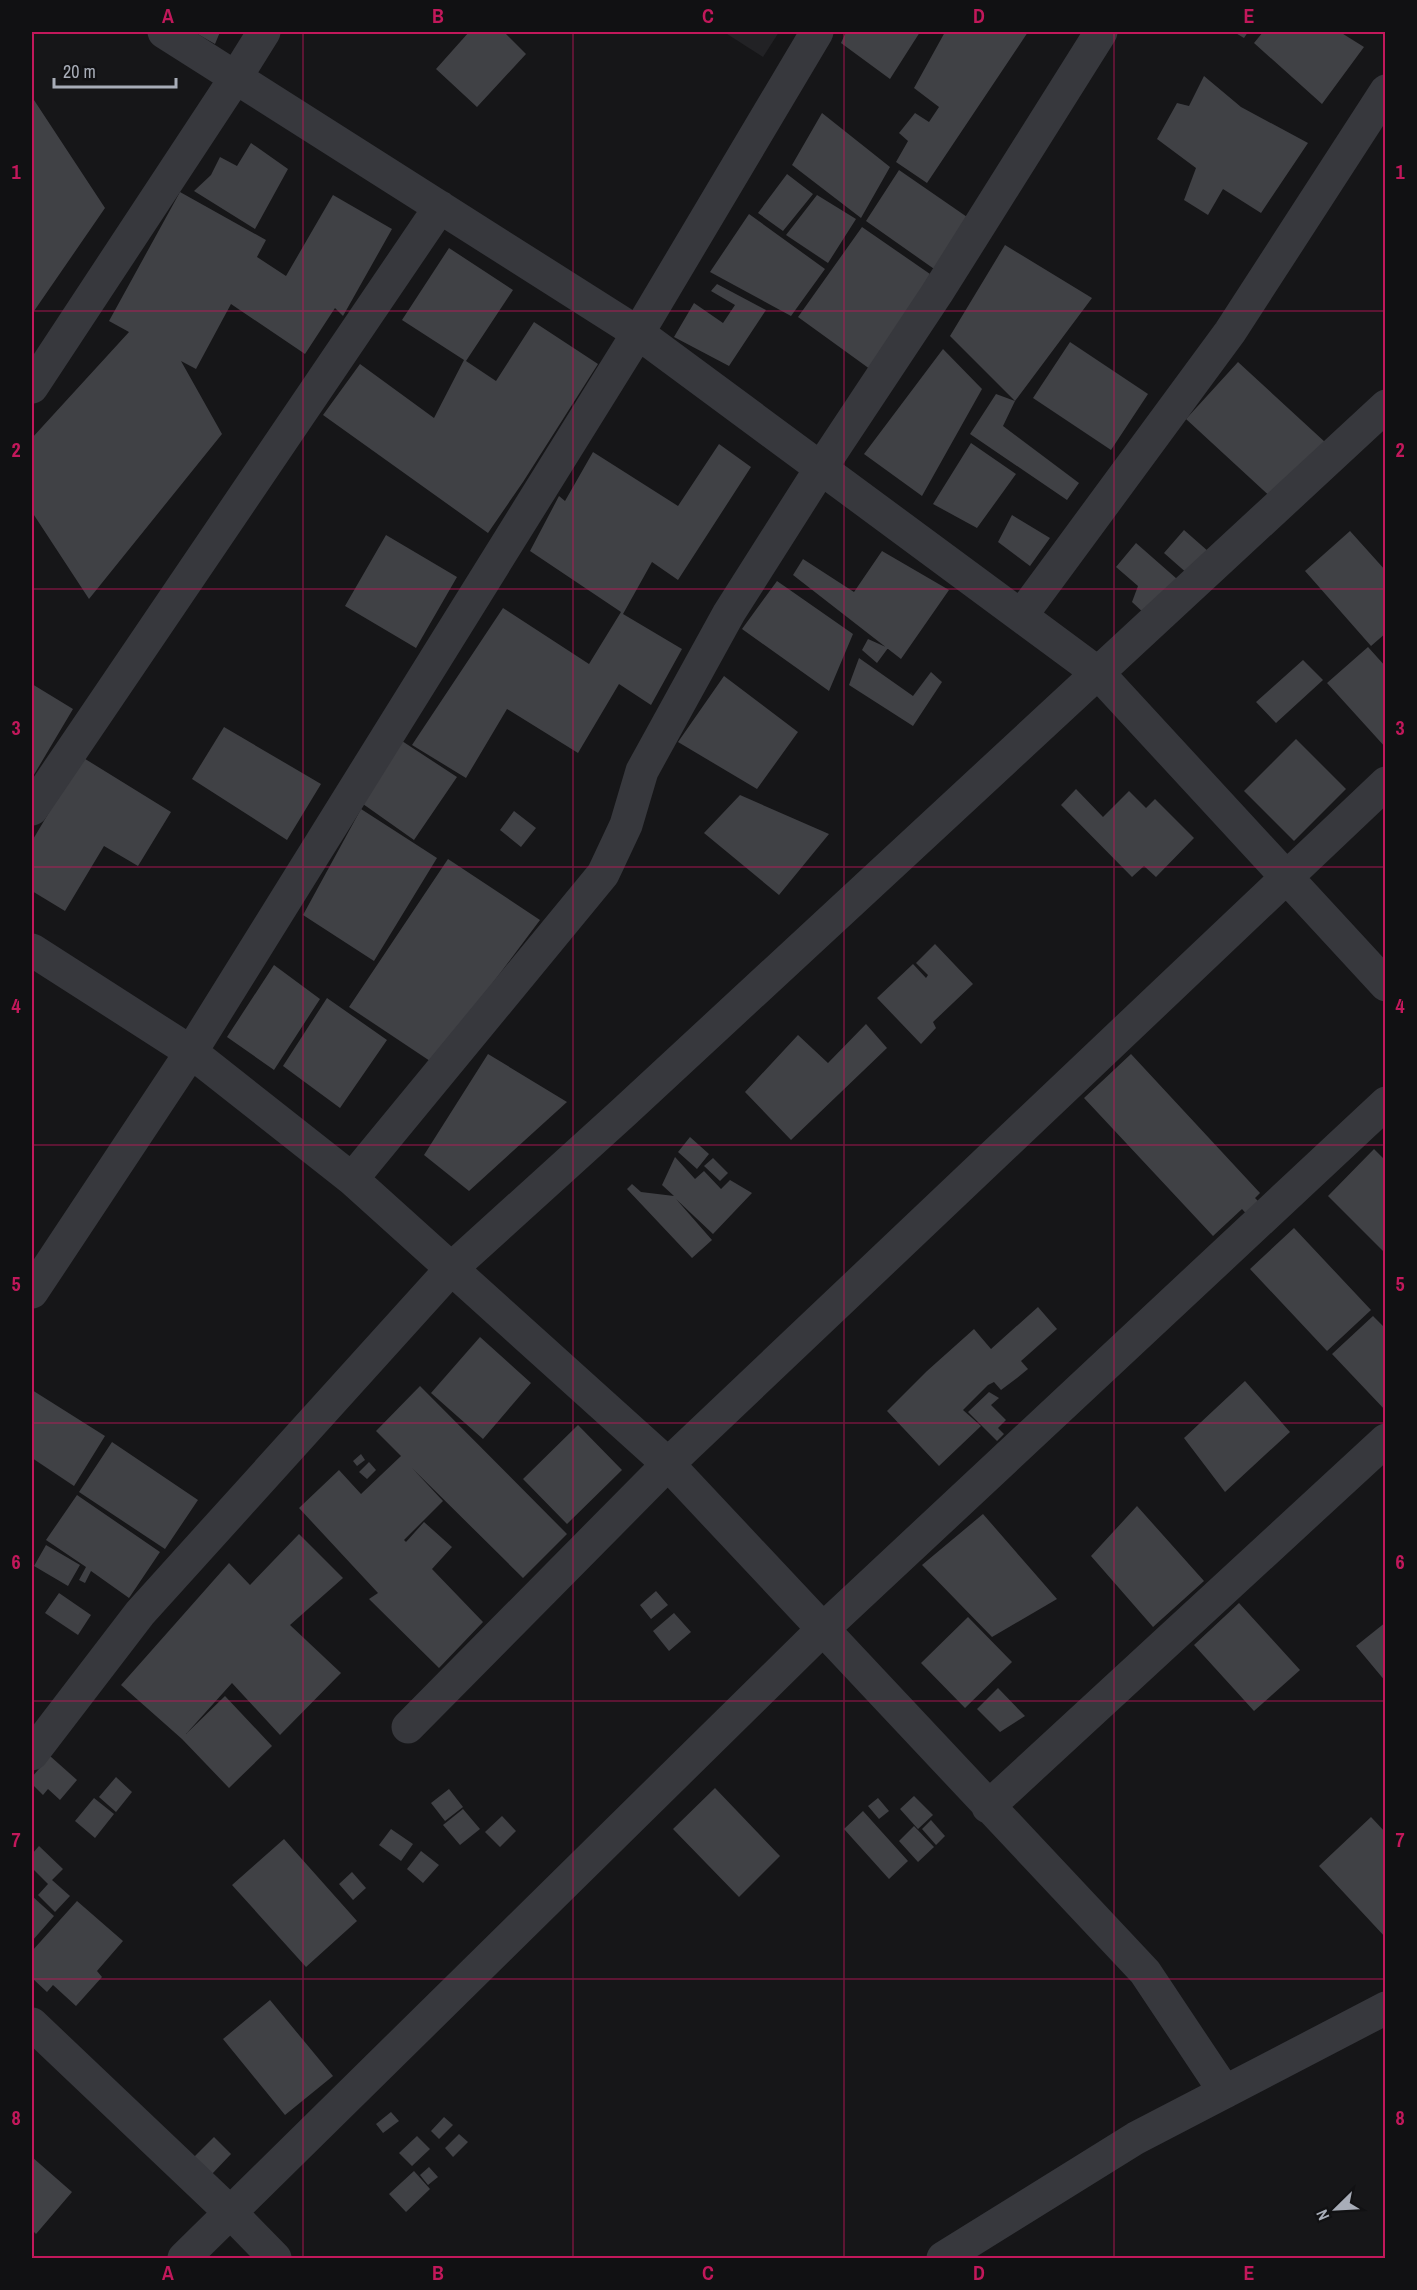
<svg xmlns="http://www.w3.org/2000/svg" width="1417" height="2290" viewBox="0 0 1417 2290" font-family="'Archivo Narrow',sans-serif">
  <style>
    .built { fill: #222225 }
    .building { fill: #404145 }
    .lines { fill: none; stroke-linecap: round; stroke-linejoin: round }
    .minor { stroke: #37383d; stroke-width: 33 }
    .grid { fill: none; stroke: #c2185b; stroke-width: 1.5; stroke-opacity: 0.55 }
    .neatline { fill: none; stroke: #c2185b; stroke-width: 2 }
    .grid-label { font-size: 20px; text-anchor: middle; font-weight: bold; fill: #c2185b }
  </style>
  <rect width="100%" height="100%" fill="#161618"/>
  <!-- built -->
  <path class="built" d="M724 32H779L763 57Z"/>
  <!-- building -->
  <path class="building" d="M194 32H220L215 44Z
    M469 32H504L526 54 477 107 436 69Z
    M846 32H920L890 79 841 43Z
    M945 32H1028L927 183 896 162 908 141 899 133 915 113 929 122 939 107 914 88Z
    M1234 32H1248L1244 38Z
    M1263 32H1340L1364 47 1322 104 1254 43Z
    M1204 76 1241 107 1308 143 1261 213 1223 189 1208 215 1184 200 1196 168 1157 139 1177 103 1189 106Z
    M32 97 105 208 32 314Z
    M822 113 890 167 861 218 792 165Z
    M251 143 288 169 255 229 194 191 211 175 220 157 237 166Z
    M899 170 970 219 937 271 866 221Z
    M787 174 813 194 783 231 758 213Z
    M180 192 266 240 257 257 286 276 333 195 392 229 343 316 335 308 305 354 231 304 196 369 181 361 222 434 89 599 32 512V438L129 332 109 321Z
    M817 195 856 219 828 263 786 235Z
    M749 214 825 269 791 316 710 272Z
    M862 227 930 274 874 372 798 317Z
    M1005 245 1092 298 1015 401 950 336Z
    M449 248 513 290 466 361 496 381 534 322 598 364 523 482 488 533 323 415 360 364 434 418 464 360 402 320Z
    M717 284 766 310 729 366 674 337 694 303 723 323 735 305 711 291Z
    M1070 342 1148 394 1111 450 1033 398Z
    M943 349 982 389 922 496 864 454Z
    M1238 362 1326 443 1274 500 1186 419Z
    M996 394 1015 401 1003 426 1079 483 1067 500 970 434Z
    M971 443 1016 474 977 528 933 504Z
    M719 444 751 467 678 580 652 562 623 614 682 649 651 705 619 684 578 753 507 709 466 778 412 745 503 608 589 664 621 612 530 551 559 496 565 501 593 452 678 506Z
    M1012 515 1050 538 1030 566 998 542Z
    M1184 530 1209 552 1189 575 1164 553Z
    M1350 531 1386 571V633L1371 646 1305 571Z
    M386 535 457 577 416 648 345 606Z
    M1136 543 1177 579 1146 615 1132 602 1138 586 1116 567Z
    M882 551 949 590 901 659 793 575 803 559 854 592Z
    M777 581 853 634 829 691 742 629Z
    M868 639 888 648 877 663 862 650Z
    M1368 647 1386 667V748L1327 683Z
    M859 658 913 696 931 672 942 682 913 726 849 685Z
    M1303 660 1323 680 1276 723 1256 702Z
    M724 676 798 732 757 789 678 742Z
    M32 684 73 709 32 778Z
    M224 727 321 784 287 840 192 779Z
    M1296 739 1346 789 1294 841 1244 791Z
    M402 741 457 777 414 840 363 804Z
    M82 757 171 812 138 866 104 846 65 911 32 891V841Z
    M1076 789 1103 817 1129 791 1146 808 1155 799 1194 838 1156 877 1144 866 1132 877 1061 805Z
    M740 795 829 834 779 895 704 833Z
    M361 809 437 858 374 961 303 915Z
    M514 811 536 828 521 847 500 830Z
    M448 859 540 920 433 1063 349 1007Z
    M935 944 973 984 933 1022 936 1028 921 1044 877 998 913 964 926 978 928 975 916 963Z
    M274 965 320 999 274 1070 227 1037Z
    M327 998 387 1040 340 1108 283 1066Z
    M866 1024 887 1048 791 1140 745 1092 798 1035 828 1063Z
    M488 1054 567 1102 469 1191 424 1155Z
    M1131 1054 1260 1193 1255 1198 1262 1205 1249 1217 1242 1209 1213 1236 1084 1098Z
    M690 1137 709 1154 697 1169 678 1152Z
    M1374 1149 1386 1161V1254L1328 1196Z
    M675 1157 695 1179 704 1171 721 1189 730 1180 752 1193 713 1234 676 1199 712 1240 692 1258 627 1189 632 1184 641 1192 674 1196 662 1185Z
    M713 1158 728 1173 720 1181 704 1166Z
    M1294 1228 1371 1310 1327 1351 1250 1269Z
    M1038 1307 1057 1329 1021 1361 1028 1369 1017 1378 1001 1390 994 1382 988 1385 963 1410 981 1426 939 1466 887 1411 927 1371 974 1329 991 1349Z
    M1373 1316 1386 1329V1411L1332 1354Z
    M480 1337 531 1383 483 1439 431 1393Z
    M1245 1381 1290 1432 1225 1492 1184 1438Z
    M420 1386 567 1534 523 1578 412 1468 443 1501 404 1540 406 1542 424 1522 452 1547 432 1569 483 1622 439 1668 369 1599 378 1593 299 1508 339 1470 361 1494 401 1456 376 1431Z
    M32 1390 105 1436 74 1486 32 1458Z
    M989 1392 999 1398 991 1405 1006 1420 998 1428 1004 1434 997 1441 968 1412Z
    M578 1425 622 1470 567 1524 523 1479Z
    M112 1442 198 1500 165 1549 79 1492Z
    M361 1454 365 1460 357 1466 353 1461Z
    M369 1462 376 1470 367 1479 359 1472Z
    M77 1495 160 1552 129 1598 91 1571 85 1583 79 1580 86 1567 46 1540Z
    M1137 1506 1204 1581 1153 1627 1091 1556Z
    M983 1514 1057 1599 992 1637 922 1565Z
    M299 1534 343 1578 290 1625 341 1673 280 1735 232 1683 186 1734 225 1696 272 1746 229 1788 182 1739 121 1685 229 1563 250 1585Z
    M46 1545 80 1565 68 1586 34 1566Z
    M656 1591 668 1605 651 1619 640 1605Z
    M59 1593 91 1615 78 1635 45 1613Z
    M1239 1603 1300 1670 1254 1711 1194 1645Z
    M674 1613 691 1632 669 1651 653 1631Z
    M968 1617 1012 1662 965 1708 921 1663Z
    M1386 1622V1682L1356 1646Z
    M998 1688 1025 1716 1000 1732 977 1709Z
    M50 1756 77 1780 60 1800 48 1789 43 1795 32 1784V1777Z
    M116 1777 132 1792 116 1812 99 1797Z
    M715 1788 780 1856 739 1897 673 1829Z
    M449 1789 463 1807 445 1821 431 1803Z
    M914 1796 933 1815 918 1829 900 1809Z
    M94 1798 114 1814 95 1838 75 1821Z
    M878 1798 889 1811 879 1819 868 1806Z
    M463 1809 480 1829 460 1845 443 1825Z
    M863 1811 908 1861 889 1879 844 1829Z
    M502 1816 516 1831 500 1847 485 1832Z
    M1371 1817 1386 1833V1938L1319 1866Z
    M931 1820 945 1836 936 1845 922 1829Z
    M914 1826 934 1847 918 1862 899 1841Z
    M391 1829 413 1844 401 1861 379 1845Z
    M284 1839 357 1921 306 1967 232 1885Z
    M39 1846 63 1869 52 1880 70 1896 55 1912 38 1895 48 1884 32 1868V1854Z
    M421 1851 439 1865 423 1883 407 1869Z
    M352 1872 366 1888 353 1900 339 1884Z
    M32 1896 54 1916 32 1941Z
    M77 1901 123 1941 97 1971 102 1977 76 2006 53 1985 47 1992 32 1978V1951Z
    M270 2000 333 2076 285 2115 223 2039Z
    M391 2112 399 2121 383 2133 376 2124Z
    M444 2117 453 2125 439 2139 431 2131Z
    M459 2134 468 2142 453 2157 445 2148Z
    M417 2136 430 2149 412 2166 399 2153Z
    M214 2137 231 2154 212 2174 194 2157Z
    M32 2157 72 2192 36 2234 32 2230Z
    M429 2167 438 2177 428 2185 420 2175Z
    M414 2171 430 2189 406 2212 389 2194Z"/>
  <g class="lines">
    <!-- minor -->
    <path class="minor" d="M164 32 638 333 1098 673 1386 985
      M32 387 236 77 264 32
      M1021 616 1230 332 1386 91
      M32 809 440 207
      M32 950 191 1052 352 1179 668 1464 1145 1972 1225 2092
      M352 1179 603 874 626 825 642 771 729 613 821 468 937 293 1101 32
      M32 1292 191 1052 638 333 817 32
      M408 1727 668 1464 1386 783
      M32 1754 140 1613 452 1268 624 1112 1386 406
      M988 1807 1386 1440
      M32 2024 232 2214 275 2258
      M184 2258 822 1630 1386 1103
      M943 2258 1136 2138 1386 2008"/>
  </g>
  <!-- grid -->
  <path class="grid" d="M303 32V2258M573 32V2258M844 32V2258M1114 32V2258M32 311H1386M32 589H1386M32 867H1386M32 1145H1386M32 1423H1386M32 1701H1386M32 1979H1386"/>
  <!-- border -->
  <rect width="1417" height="2290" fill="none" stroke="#111113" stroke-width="66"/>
  <!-- north arrow -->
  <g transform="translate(1336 2209) rotate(246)" stroke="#111113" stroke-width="4.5" paint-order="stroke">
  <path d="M0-4.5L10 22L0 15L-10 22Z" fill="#a8adb8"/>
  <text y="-9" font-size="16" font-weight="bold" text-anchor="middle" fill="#a8adb8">N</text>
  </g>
  <!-- scale -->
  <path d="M54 78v9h122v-9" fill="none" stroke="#a8adb8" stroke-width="3"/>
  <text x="63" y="78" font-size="18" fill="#a8adb8" stroke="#111113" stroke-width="4.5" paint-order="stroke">20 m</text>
  <rect x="33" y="33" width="1351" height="2224" class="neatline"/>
  <g class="grid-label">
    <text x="168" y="23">A</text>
    <text x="438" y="23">B</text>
    <text x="708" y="23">C</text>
    <text x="979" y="23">D</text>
    <text x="1249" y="23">E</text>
    <text x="16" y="179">1</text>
    <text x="1400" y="179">1</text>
    <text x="16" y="457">2</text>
    <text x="1400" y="457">2</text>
    <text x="16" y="735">3</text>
    <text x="1400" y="735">3</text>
    <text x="16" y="1013">4</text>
    <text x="1400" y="1013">4</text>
    <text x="16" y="1291">5</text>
    <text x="1400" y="1291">5</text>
    <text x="16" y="1569">6</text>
    <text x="1400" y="1569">6</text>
    <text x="16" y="1847">7</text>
    <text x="1400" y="1847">7</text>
    <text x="16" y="2125">8</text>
    <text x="1400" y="2125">8</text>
    <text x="168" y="2280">A</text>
    <text x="438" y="2280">B</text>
    <text x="708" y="2280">C</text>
    <text x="979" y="2280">D</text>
    <text x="1249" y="2280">E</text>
  </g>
</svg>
